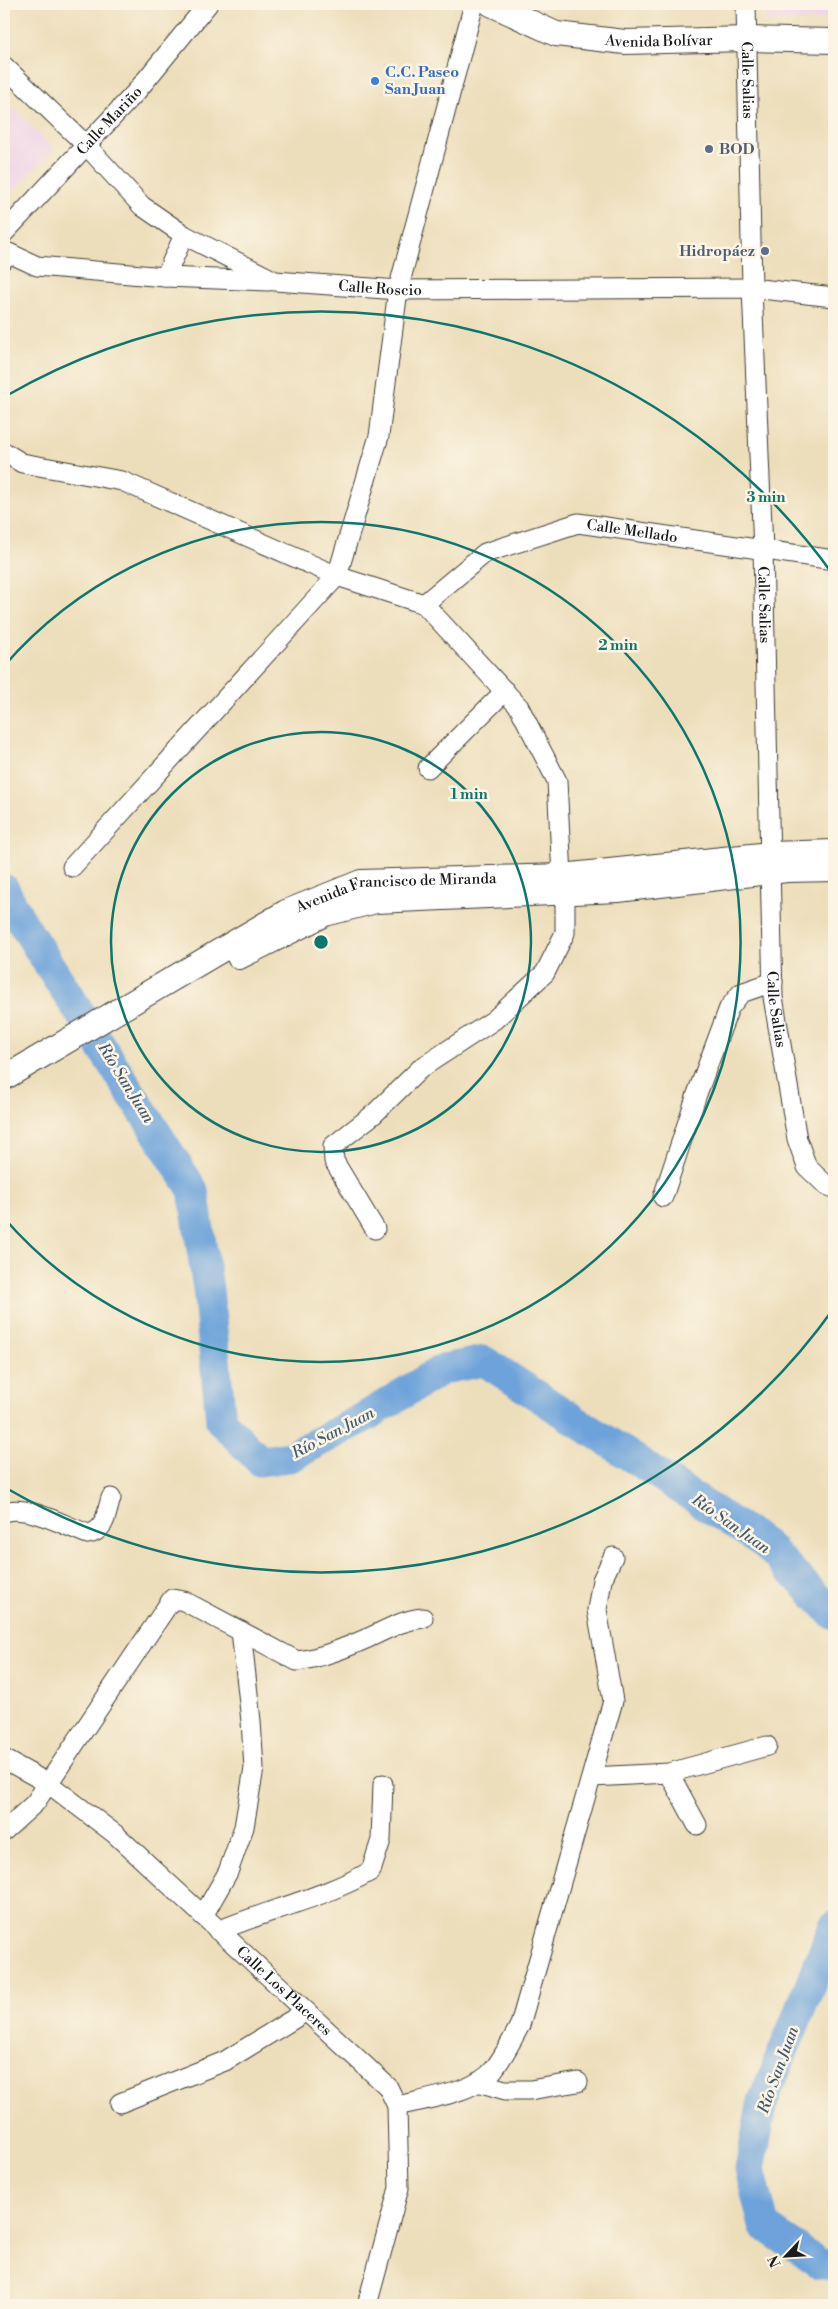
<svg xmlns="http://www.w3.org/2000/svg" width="838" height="2309" viewBox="0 0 838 2309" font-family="'Libre Bodoni',serif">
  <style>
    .built { fill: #edd0e8 }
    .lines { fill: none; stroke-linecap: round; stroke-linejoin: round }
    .river { stroke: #6da3da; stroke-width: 31 }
    .minor-casing { stroke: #3b3934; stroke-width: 21 }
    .major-casing { stroke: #3b3934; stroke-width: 26 }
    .minor { stroke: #fff; stroke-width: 19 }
    .major { stroke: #fff; stroke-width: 24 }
    .ring { fill: none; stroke: #0f766e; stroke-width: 2.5 }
    .shop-dot { fill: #3f7fe0; stroke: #fcf5e5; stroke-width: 2 }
    .service-dot { fill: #5c6f8a; stroke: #fcf5e5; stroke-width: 2 }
    .labels { text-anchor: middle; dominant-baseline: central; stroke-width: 5; stroke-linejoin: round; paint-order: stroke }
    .street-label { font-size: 15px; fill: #1c1c1c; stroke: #fcf5e5 }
    .shop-label { font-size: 15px; font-weight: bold; fill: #366cbe; stroke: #fcf5e5; text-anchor: start }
    .service-label { font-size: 15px; font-weight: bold; fill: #4e5e75; stroke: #fcf5e5; text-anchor: start }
    .water-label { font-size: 16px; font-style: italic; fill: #405971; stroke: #fcf5e5 }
    .centre { fill: #0f766e; stroke: #fcf5e5; stroke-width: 2.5 }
    .ring-label { font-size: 15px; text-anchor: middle; font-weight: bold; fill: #0f766e; stroke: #fcf5e5; stroke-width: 5; stroke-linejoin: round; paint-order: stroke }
  </style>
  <rect width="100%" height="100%" fill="#fcf5e5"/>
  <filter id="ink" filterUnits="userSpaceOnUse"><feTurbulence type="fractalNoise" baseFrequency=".02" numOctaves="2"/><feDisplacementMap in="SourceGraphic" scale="10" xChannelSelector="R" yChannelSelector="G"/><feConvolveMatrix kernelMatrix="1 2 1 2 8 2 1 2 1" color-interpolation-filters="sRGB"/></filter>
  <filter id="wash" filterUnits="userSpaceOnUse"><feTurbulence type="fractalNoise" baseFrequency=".0096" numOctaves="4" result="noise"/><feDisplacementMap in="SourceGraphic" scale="20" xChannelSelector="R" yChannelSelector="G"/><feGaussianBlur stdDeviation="1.12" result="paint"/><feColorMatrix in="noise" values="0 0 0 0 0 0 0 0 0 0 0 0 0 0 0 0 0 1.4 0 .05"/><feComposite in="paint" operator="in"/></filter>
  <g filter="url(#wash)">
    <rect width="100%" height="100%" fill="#eddebb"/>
    <!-- built -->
    <path class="built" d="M766 4H834V19L766 22Z
      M4 99 54 149 4 200Z"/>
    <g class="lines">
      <!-- river -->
      <path class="river" d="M4 889 21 921 193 1190 208 1289 221 1421 260 1461 290 1457 365 1417 443 1369 484 1361 765 1544 834 1615
        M834 1926 763 2101 750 2169 764 2226 819 2263 834 2266"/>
    </g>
  </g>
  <g filter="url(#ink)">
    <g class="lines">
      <defs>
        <g id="minor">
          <path id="s1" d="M746 4 752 288 763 550 773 997 797 1139 807 1167 826 1185 834 1188"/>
          <path id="s2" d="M4 66 86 145 142 206 184 235 275 281 398 290 752 288 834 297"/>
          <path id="s3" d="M4 233 136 92 208 4"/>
          <path d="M4 259 9 253 37 266 165 277 269 281"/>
          <path d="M165 277 184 235"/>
          <path d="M4 452 22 463 122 481 337 576 424 604 519 707 557 781 562 876"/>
          <path id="s4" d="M424 604 485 553 578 523 834 560"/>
          <path d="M428 768 505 691"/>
          <path d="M72 867 337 576 379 436 398 290 474 4"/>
          <path d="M663 1197 697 1094 729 1008 741 993 773 982"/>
          <path d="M375 1229 334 1161 333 1146 374 1114 421 1068 494 1020 545 973 565 933V893"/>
          <path d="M4 1512C27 1504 65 1526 88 1534 106 1531 106 1513 111 1498"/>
          <path id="s5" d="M4 1759 49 1784 115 1834 388 2087 397 2106 399 2188 367 2305"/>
          <path d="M669 1773 697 1825"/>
          <path d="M592 1777 669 1773 767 1746"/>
          <path d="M4 1831 35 1803 172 1599 184 1601 297 1661C321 1658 345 1648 368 1638 386 1630 402 1620 423 1618"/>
          <path d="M203 1916 228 1872 244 1827 254 1768 251 1721 241 1631"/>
          <path d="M218 1931C268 1910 326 1897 371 1871L381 1840 383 1784"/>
          <path d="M478 2082 505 2090H530L578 2082"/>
          <path d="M120 2103 225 2061 305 2012"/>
          <path d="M397 2106C425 2099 476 2093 494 2069 504 2056 512 2040 520 2025L613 1701 597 1610 602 1580 613 1557"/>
        </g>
        <g id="major">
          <path id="s6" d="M491 4 556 34 625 42 747 39 834 41"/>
          <path d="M239 957 325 914 376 901 618 890 787 870 834 869"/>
          <path id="s7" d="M4 1078 286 912 361 882 562 876 770 854 834 852"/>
        </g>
      </defs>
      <!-- minor casing -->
      <use href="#minor" class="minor-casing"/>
      <!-- major casing -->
      <use href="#major" class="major-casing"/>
      <!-- minor -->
      <use href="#minor" class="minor"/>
      <!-- major -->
      <use href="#major" class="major"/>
    </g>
  </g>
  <!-- distance rings -->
  <g class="ring">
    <circle cx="321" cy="942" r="210"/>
    <path d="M4 666A420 420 0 1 1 4 1218"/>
    <path d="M834 1308A630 630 0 0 1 6 1488M6 396A630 630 0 0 1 834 576"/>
  </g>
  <!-- markers -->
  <circle class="shop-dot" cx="375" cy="81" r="5"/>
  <g class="service-dot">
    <circle cx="709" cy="149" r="5"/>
    <circle cx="765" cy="251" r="5"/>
  </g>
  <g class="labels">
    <!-- street labels -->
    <g class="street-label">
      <text stroke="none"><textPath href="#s6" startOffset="175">Avenida Bolívar</textPath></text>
      <text stroke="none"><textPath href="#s1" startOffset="76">Calle Salias</textPath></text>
      <text stroke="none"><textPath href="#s3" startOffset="154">Calle Mariño</textPath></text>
      <text stroke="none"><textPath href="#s2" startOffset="455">Calle Roscio</textPath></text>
      <text stroke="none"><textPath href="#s4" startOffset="232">Calle Mellado</textPath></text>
      <text stroke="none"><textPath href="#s1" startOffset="601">Calle Salias</textPath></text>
      <text stroke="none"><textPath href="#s7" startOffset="441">Avenida Francisco de Miranda</textPath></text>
      <text stroke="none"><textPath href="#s1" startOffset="1006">Calle Salias</textPath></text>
      <text stroke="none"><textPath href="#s5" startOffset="365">Calle Los Placeres</textPath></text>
    </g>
    <!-- shop labels -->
    <g class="shop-label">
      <text x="385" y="72">C.C. Paseo<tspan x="385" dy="17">San Juan</tspan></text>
    </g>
    <!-- service labels -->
    <g class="service-label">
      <text x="719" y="149">BOD</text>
      <text x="755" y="251" text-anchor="end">Hidropáez</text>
    </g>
    <!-- water labels -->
    <g class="water-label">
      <text transform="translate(126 1083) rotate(58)">Río San Juan</text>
      <text transform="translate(333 1433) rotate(-28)">Río San Juan</text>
      <text transform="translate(731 1524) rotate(35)">Río San Juan</text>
      <text transform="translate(778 2070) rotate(-70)">Río San Juan</text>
    </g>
  </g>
  <circle cx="321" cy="942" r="8" class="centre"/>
  <g class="ring-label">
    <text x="766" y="502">3 min</text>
    <text x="618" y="650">2 min</text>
    <text x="469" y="799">1 min</text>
  </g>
  <!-- margin -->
  <rect width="838" height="2309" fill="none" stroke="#fcf5e5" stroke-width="20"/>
  <!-- north arrow -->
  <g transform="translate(786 2256) rotate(245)" stroke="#fcf5e5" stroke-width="4" paint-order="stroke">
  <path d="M0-4L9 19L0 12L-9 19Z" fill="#1c1c1c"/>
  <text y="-8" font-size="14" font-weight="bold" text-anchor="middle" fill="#1c1c1c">N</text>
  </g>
</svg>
